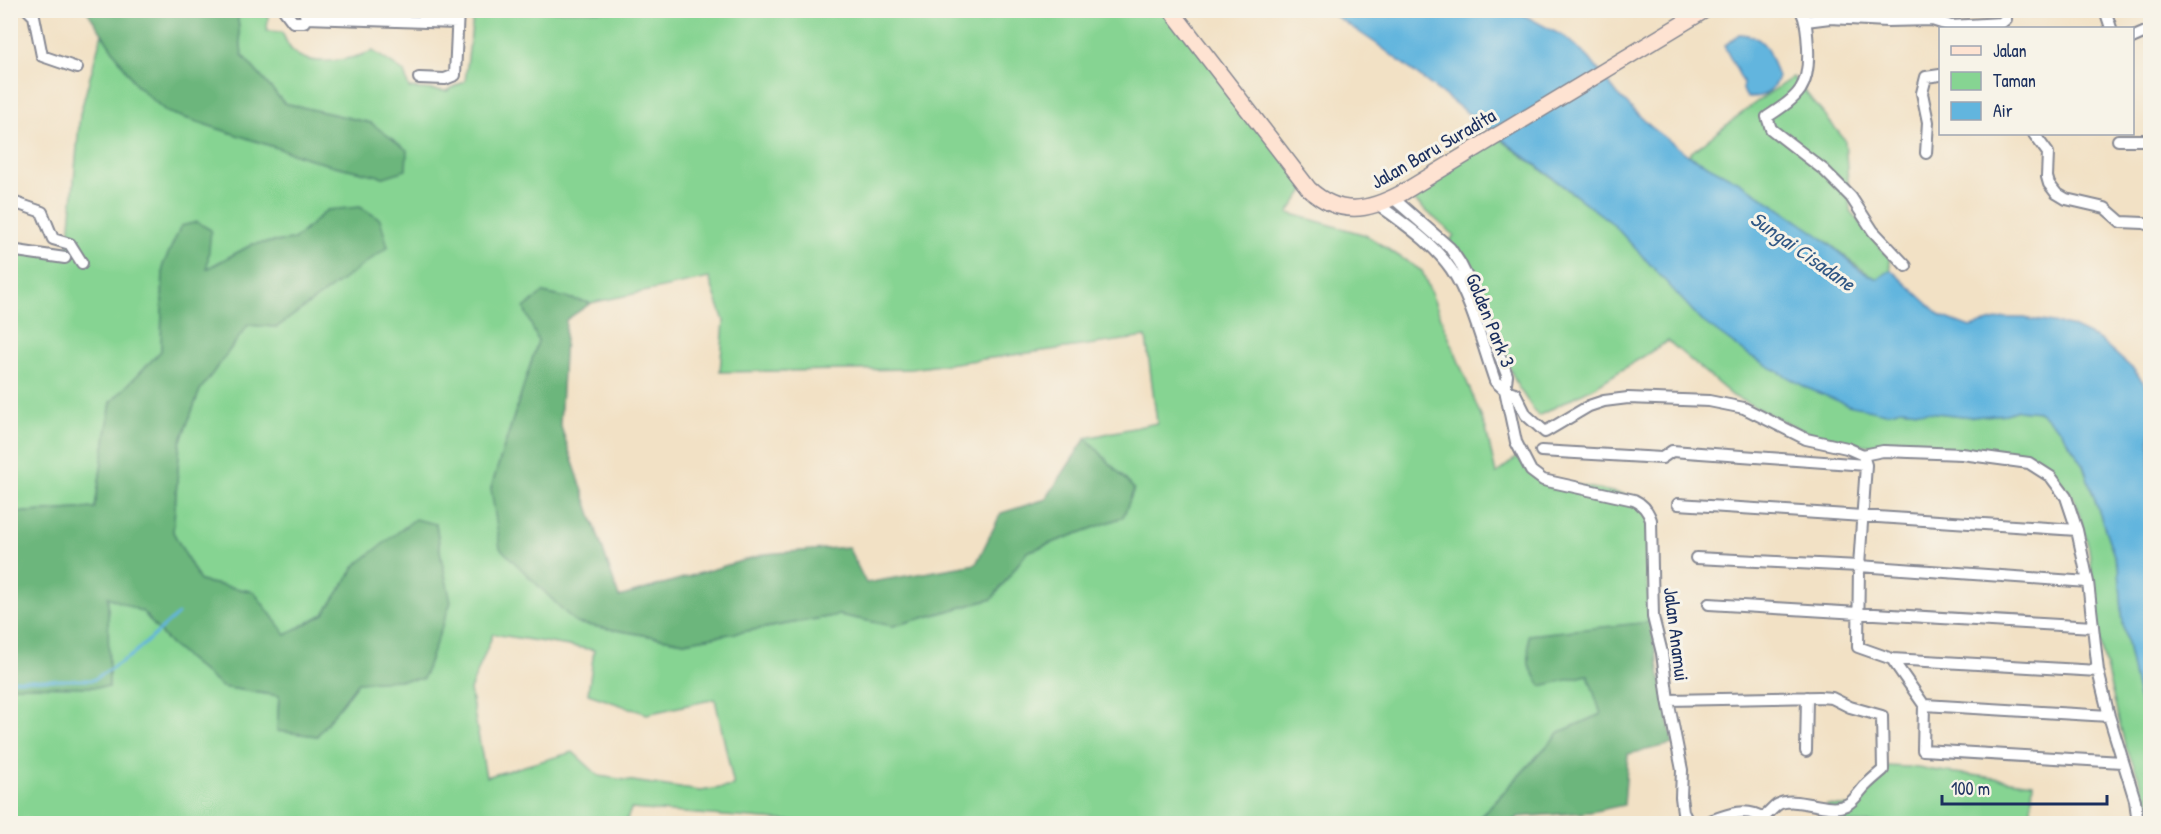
<svg xmlns="http://www.w3.org/2000/svg" width="2161" height="834" viewBox="0 0 2161 834" font-family="'Patrick Hand',sans-serif">
  <style>
    .green { fill: #86d492; stroke: #508278; stroke-width: 1.5; fill-rule: evenodd }
    .forest { fill: #6cb67c; stroke: #44726d; stroke-width: 1.5 }
    .water { fill: #62b5de; stroke: #3e729e; stroke-width: 1.5 }
    .lines { fill: none; stroke-linecap: round; stroke-linejoin: round }
    .stream { stroke: #62b5de; stroke-width: 3 }
    .minor-casing { stroke: #868892; stroke-width: 14 }
    .secondary-casing { stroke: #868892; stroke-width: 18 }
    .minor { stroke: #fff; stroke-width: 10 }
    .secondary { stroke: #fee3d2; stroke-width: 15 }
    .labels { text-anchor: middle; dominant-baseline: central; stroke-width: 6; stroke-linejoin: round; paint-order: stroke }
    .street-label { font-size: 20px; fill: #1b2f5e; stroke: #f7f3e8 }
    .water-label { font-size: 21px; font-style: italic; fill: #305784; stroke: #f7f3e8 }
  </style>
  <rect width="100%" height="100%" fill="#f7f3e8"/>
  <filter id="ink" filterUnits="userSpaceOnUse"><feTurbulence type="fractalNoise" baseFrequency=".0167" numOctaves="2"/><feDisplacementMap in="SourceGraphic" scale="12" xChannelSelector="R" yChannelSelector="G"/><feConvolveMatrix kernelMatrix="1 2 1 2 8 2 1 2 1" color-interpolation-filters="sRGB"/></filter>
  <filter id="wash" filterUnits="userSpaceOnUse"><feTurbulence type="fractalNoise" baseFrequency=".008" numOctaves="4" result="noise"/><feDisplacementMap in="SourceGraphic" scale="24" xChannelSelector="R" yChannelSelector="G"/><feGaussianBlur stdDeviation="1.35" result="paint"/><feColorMatrix in="noise" values="0 0 0 0 0 0 0 0 0 0 0 0 0 0 0 0 0 1.4 0 .05"/><feComposite in="paint" operator="in"/></filter>
  <g filter="url(#wash)">
    <rect width="100%" height="100%" fill="#f2e1c5"/>
    <!-- green -->
    <path class="green" d="M1167 10 1310 182 1288 213 1366 235 1422 271 1486 429 1496 474 1517 457 1535 477 1638 497 1651 502 1660 517 1647 577 1650 622 1589 674 1601 714 1560 732 1474 823 831 824 631 809 625 824H11V686L109 687 107 596 143 612 170 644 222 687 279 696 277 730 317 736 358 682 441 557 436 524 356 565 324 614 285 635 254 592 200 581 173 532 180 443 200 390 248 325 277 327 387 247 327 210 294 240 253 244 206 269 163 265 161 351 111 402 95 508 11 513V243L68 248 80 114 102 33 136 85 167 112 326 164 384 177 371 123 284 103 242 55 237 11 268 15 267 31 282 32C285 38 287 45 291 49 307 70 353 59 373 51L404 72 409 88 447 91 465 81 474 11ZM709 278 724 321 720 372 911 369 1146 337 1157 423 1086 438 1134 489 1123 517 1027 552 992 599 893 626 839 615 684 642 576 623 491 488 538 341 543 293 591 303ZM493 634 594 650 588 694 647 714 715 699 734 786 700 791 599 776 573 752 486 777 470 690Z
      M1793 77 1845 140 1850 211 1889 257 1891 270 1877 279C1853 266 1836 247 1814 232 1773 203 1731 178 1688 155L1755 103Z
      M1496 136 1612 223 1702 321 1886 413 1901 409 1972 417 2006 414 2018 410 2040 412 2060 430 2082 462 2119 570 2123 624 2137 693 2150 734V823L2141 782 2125 745 2099 639 2089 549 2075 500 2053 471 2024 458 1892 445H1860L1801 430 1733 396 1668 341 1596 386 1538 416 1518 387 1471 278 1448 243 1454 235 1409 196Z
      M1883 766 1909 767 2033 783 2030 823H1827V805L1851 807Z"/>
    <!-- forest -->
    <path class="forest" d="M87 11H237L242 55 284 103 371 123 407 150 406 170 384 177 326 164 167 112 136 85Z
      M360 207 380 219 388 247 277 327 248 325 200 390 180 443 173 532 200 581 254 592 286 635 324 614 356 565 415 519 436 524 441 557 451 602 423 679 358 682 317 736 277 731 279 696 222 687 170 644 143 612 108 597 109 687 11 686V513L95 508 111 402 161 351 163 265 181 226 197 222 211 230 207 269 253 244 294 240 327 210Z
      M543 293 591 303 566 320 560 424 619 597 765 554 848 547 866 583 976 564 1001 513 1046 499 1086 438 1134 489 1123 517 1027 552 992 599 893 626 839 615 684 642 576 623 500 548 491 488 538 341 524 308Z
      M1650 622 1673 744 1628 754 1624 805 1591 812 1518 817 1513 823 1474 824 1560 732 1601 714 1588 675 1541 686 1529 666 1528 635Z"/>
    <!-- water -->
    <path class="water" d="M1328 11H1516L1565 37 1589 58 1618 95 1650 126 1688 155 1739 182 1783 211 1817 234 1861 271 1877 279 1891 270 1941 316 1970 327 2004 318H2024L2070 326 2100 340 2134 370 2150 391V734L2137 693 2123 624 2119 570 2082 462 2060 430 2040 412 2018 410 2006 414 1972 417 1901 409 1886 413 1848 405 1807 388 1749 355 1702 321 1612 223 1377 44Z
      M1739 34C1768 35 1769 54 1778 77 1772 93 1763 98 1747 97L1742 90 1743 82 1724 46Z"/>
    <g class="lines">
      <!-- stream -->
      <path class="stream" d="M10 680H93L132 655 178 614"/>
    </g>
  </g>
  <g filter="url(#ink)">
    <g class="lines">
      <defs>
        <path id="minor" d="M28 10 34 16 42 56 77 68
          M284 10 293 22H304L306 18 304 10
          M1801 10C1807 23 1807 34 1808 48 1810 88 1799 96 1767 117L1771 129 1824 170 1851 197 1873 231 1906 266
          M2105 10 2111 28
          M306 18 457 23
          M1806 21 1830 18 1887 21 1932 20 1951 26 2001 23 2006 19 2005 10
          M2132 38 2150 30
          M419 78 445 79 455 75 458 10
          M2034 134 2048 153 2047 177 2049 184 2056 193 2066 199 2105 208 2121 222 2144 223 2150 225
          M2118 140H2150
          M1926 153 1928 122 1922 93 1926 77 1940 75
          M1393 198 1450 248 1460 263 1476 295 1507 375 1505 390 1516 442 1531 471 1543 480 1634 500C1643 504 1648 511 1651 520L1653 617 1662 653 1668 700 1682 770 1681 797 1683 812 1687 820 1692 824
          M10 201 42 212 53 239 70 244 82 263
          M1379 205C1404 224 1433 243 1451 269 1471 298 1483 347 1495 381L1505 390 1515 393 1526 415 1545 432 1589 406 1604 401 1628 398 1709 401 1744 408 1806 439 1847 448 1863 455 1883 451 1962 454 2029 463 2051 477 2066 497 2077 530 2088 582 2098 671 2109 716 2135 800 2138 824
          M10 250 65 258
          M1541 451 1662 458 1672 451 1866 465
          M1863 455 1866 465 1859 566 1858 647 1892 659 1924 705 1923 750 2122 762
          M1678 504 2077 530
          M1696 558 1859 566 2088 582
          M1709 604 2093 627
          M1892 659 2098 671
          M1668 700 1819 697 1832 698 1850 707 1882 716 1883 770C1877 775 1871 780 1865 786 1859 792 1854 802 1846 805 1826 814 1795 794 1777 805 1772 809 1768 814 1763 818
          M1924 705 2109 716
          M1806 751 1807 697
          M1702 824C1722 817 1744 805 1763 818L1764 822"/>
        <path id="secondary" d="M1171 10 1309 189C1340 217 1368 211 1402 193L1705 10"/>
      </defs>
      <!-- minor casing -->
      <use href="#minor" class="minor-casing"/>
      <!-- secondary casing -->
      <use href="#secondary" class="secondary-casing"/>
      <!-- minor -->
      <use href="#minor" class="minor"/>
      <!-- secondary -->
      <use href="#secondary" class="secondary"/>
    </g>
  </g>
  <g class="labels">
    <!-- street labels -->
    <g class="street-label">
      <text transform="translate(1433 148) rotate(-30)">Jalan Baru Suradita</text>
      <text transform="translate(1491 320) rotate(68)">Golden Park 3</text>
      <text transform="translate(1677 634) rotate(83)">Jalan Anamui</text>
    </g>
    <!-- water labels -->
    <g class="water-label">
      <text transform="translate(1803 251) rotate(35)">Sungai Cisadane</text>
    </g>
  </g>
  <!-- margin -->
  <rect width="2161" height="834" fill="none" stroke="#f7f3e8" stroke-width="36"/>
  <!-- legend -->
  <rect x="1939" y="27" width="195" height="108" fill="#f7f3e8" stroke="#9fa5b1" stroke-width="1.5"/>
  <rect x="1951" y="46" width="30" height="9" fill="#fee3d2" stroke="#9fa5b1" stroke-width="1.5"/>
  <text x="1993" y="57" font-size="18" fill="#1b2f5e">Jalan</text>
  <rect x="1951" y="72" width="30" height="18" fill="#86d492" stroke="#9fa5b1" stroke-width="1.5"/>
  <text x="1993" y="87" font-size="18" fill="#1b2f5e">Taman</text>
  <rect x="1951" y="102" width="30" height="18" fill="#62b5de" stroke="#9fa5b1" stroke-width="1.5"/>
  <text x="1993" y="117" font-size="18" fill="#1b2f5e">Air</text>
  <!-- scale -->
  <path d="M1942 795v9h165v-9" fill="none" stroke="#1b2f5e" stroke-width="3"/>
  <text x="1951" y="795" font-size="18" fill="#1b2f5e" stroke="#f7f3e8" stroke-width="4.5" paint-order="stroke">100 m</text>
</svg>
